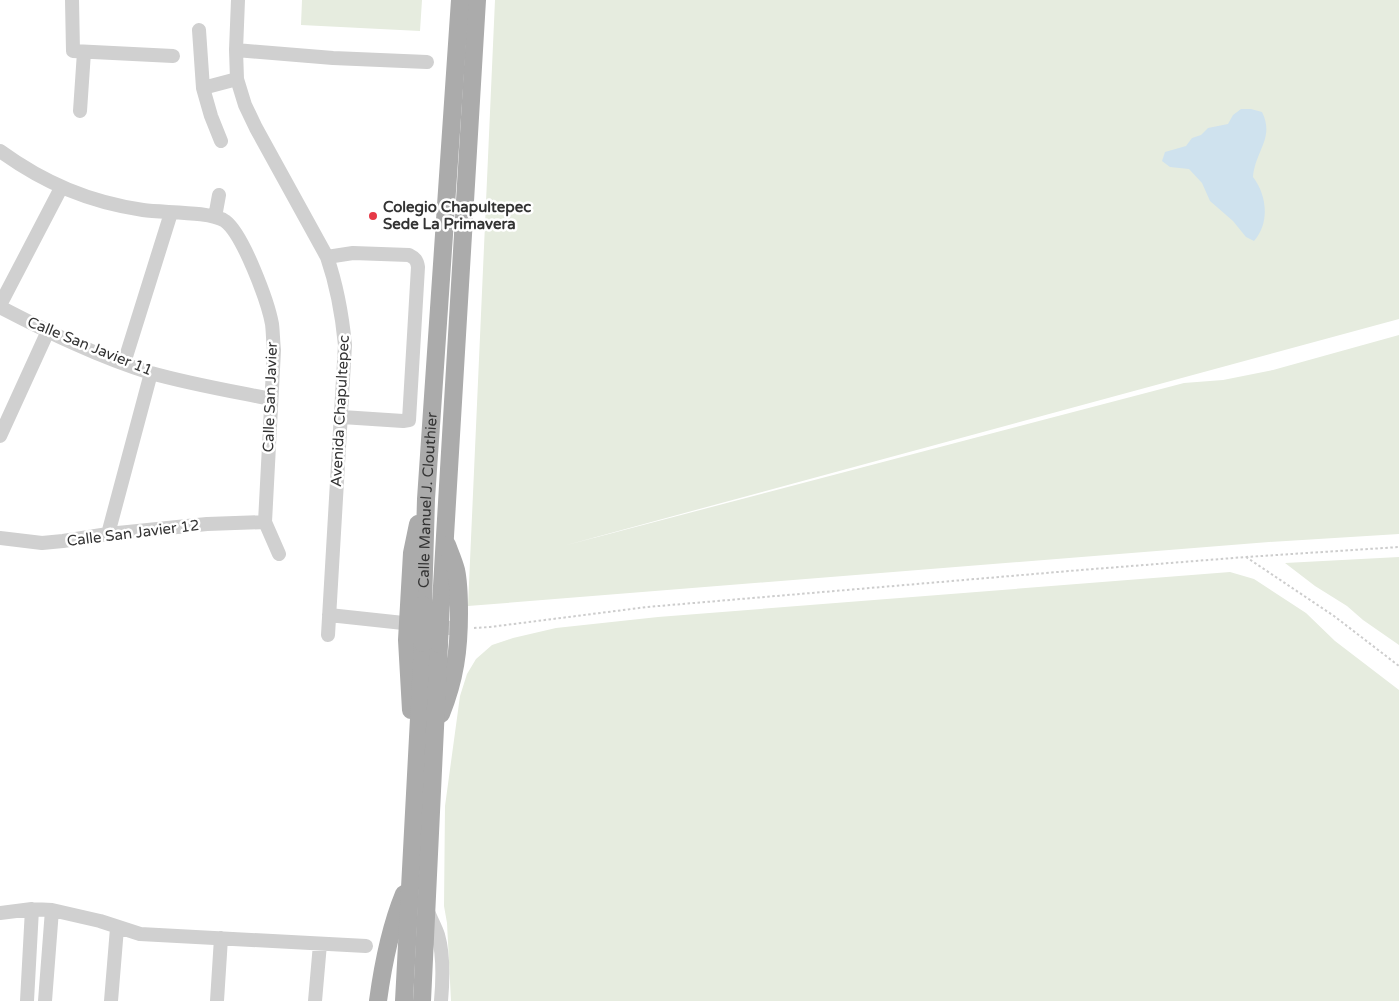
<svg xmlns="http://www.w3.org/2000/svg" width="1399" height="1001" viewBox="0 0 1399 1001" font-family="'Varela Round',sans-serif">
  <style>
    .green { fill: #e6ecdf }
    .water { fill: #cfe2ee }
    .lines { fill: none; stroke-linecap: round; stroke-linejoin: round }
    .path { stroke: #cdcdcd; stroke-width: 2; stroke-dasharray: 2.5 2.5; stroke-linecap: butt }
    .minor { stroke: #d0d0d0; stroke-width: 14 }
    .major { stroke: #ababab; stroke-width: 18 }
    .major-bridge { stroke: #ababab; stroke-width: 18 }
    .poi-dot { fill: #e63946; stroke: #fff; stroke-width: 2 }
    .labels { text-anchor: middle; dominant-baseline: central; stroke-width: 5; stroke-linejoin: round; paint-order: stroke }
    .poi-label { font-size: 15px; font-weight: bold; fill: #333; stroke: #fff; text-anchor: start }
    .street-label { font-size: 15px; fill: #333; stroke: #fff }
  </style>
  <rect width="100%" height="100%" fill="#fff"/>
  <!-- green -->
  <path class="green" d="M302 0H422L420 31 301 25Z
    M495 0H1399V319L563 546 1184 383 1223 380 1273 370 1399 335V534L1269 542 468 606Z
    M1399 557V645L1363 620 1347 606 1315 586 1285 563Z
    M1230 572 1254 579 1306 613 1335 641 1399 690V1001H451L447 923 444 906 445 806 460 696 467 674 476 659 492 645 513 638 556 628 658 617Z"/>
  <!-- water -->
  <path class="water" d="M1241 109H1251L1262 112C1275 138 1255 151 1253 177 1267 195 1270 223 1254 241L1246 237 1233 221 1210 201 1202 183 1189 169 1170 167 1162 161 1165 152 1186 146 1192 138 1201 135 1208 128 1228 124 1233 115Z"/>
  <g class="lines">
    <!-- path -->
    <path class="path" d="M1246 557 1334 616 1399 666
      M474 628 490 627 647 607 1081 570 1246 557 1399 547"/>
    <!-- minor -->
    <path class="minor" d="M72 0 73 51 173 56
      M238 0 236 50 237 79 245 105 256 128 327 257C337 286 342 314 345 345L328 635
      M199 30 203 88 211 116 221 141
      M236 50 333 58 427 62
      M203 88 237 79
      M80 111 84 52
      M0 151C44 183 89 202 143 210 163 213 210 211 225 221 243 234 268 302 272 324 273 332 273 342 274 350L265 522 279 554
      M215 217 219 195
      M327 257 353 253 409 255C415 258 417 260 418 267L409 420 403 421 342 417
      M0 305 61 188
      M0 307C48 332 99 357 151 373 190 384 231 391 271 399
      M124 363 171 213
      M0 436 48 331
      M108 534 151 373
      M0 538 42 543 63 541 108 534 207 524 265 522
      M329 615 459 629
      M427 909C430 918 435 926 438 935 444 956 443 979 441 1001
      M0 913 32 909 52 910 100 921 140 934 366 946
      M27 1001 32 909
      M45 1001 52 910
      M111 1001 117 928
      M217 1001 221 938
      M315 1001 320 944"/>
    <!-- major -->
    <g class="major">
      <path d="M441 603 477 0"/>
      <path id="s1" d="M423 605 426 499 460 0"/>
      <path d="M411 710 407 640 412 553 418 524"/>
      <path d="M441 714C455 679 459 650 459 613 459 599 459 584 456 570 454 562 450 553 447 545"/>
      <path d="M378 1001C383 964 390 928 404 894"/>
      <path d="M404 1001 423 643"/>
      <path d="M422 1001 439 644"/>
    </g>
    <!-- major-bridge -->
    <path class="major-bridge" d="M423 643V605
      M439 644 441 603"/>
  </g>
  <!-- markers -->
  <circle class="poi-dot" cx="373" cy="216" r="5"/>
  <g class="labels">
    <!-- poi labels -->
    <g class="poi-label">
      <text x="383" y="207">Colegio Chapultepec<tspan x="383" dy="17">Sede La Primavera</tspan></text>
    </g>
    <!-- street labels -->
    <g class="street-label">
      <text transform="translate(90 346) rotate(22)">Calle San Javier 11</text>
      <text transform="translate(270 397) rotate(-88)">Calle San Javier</text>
      <text transform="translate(340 411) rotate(-87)">Avenida Chapultepec</text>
      <text stroke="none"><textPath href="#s1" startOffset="105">Calle Manuel J. Clouthier</textPath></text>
      <text transform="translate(133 533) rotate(-7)">Calle San Javier 12</text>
    </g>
  </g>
</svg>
